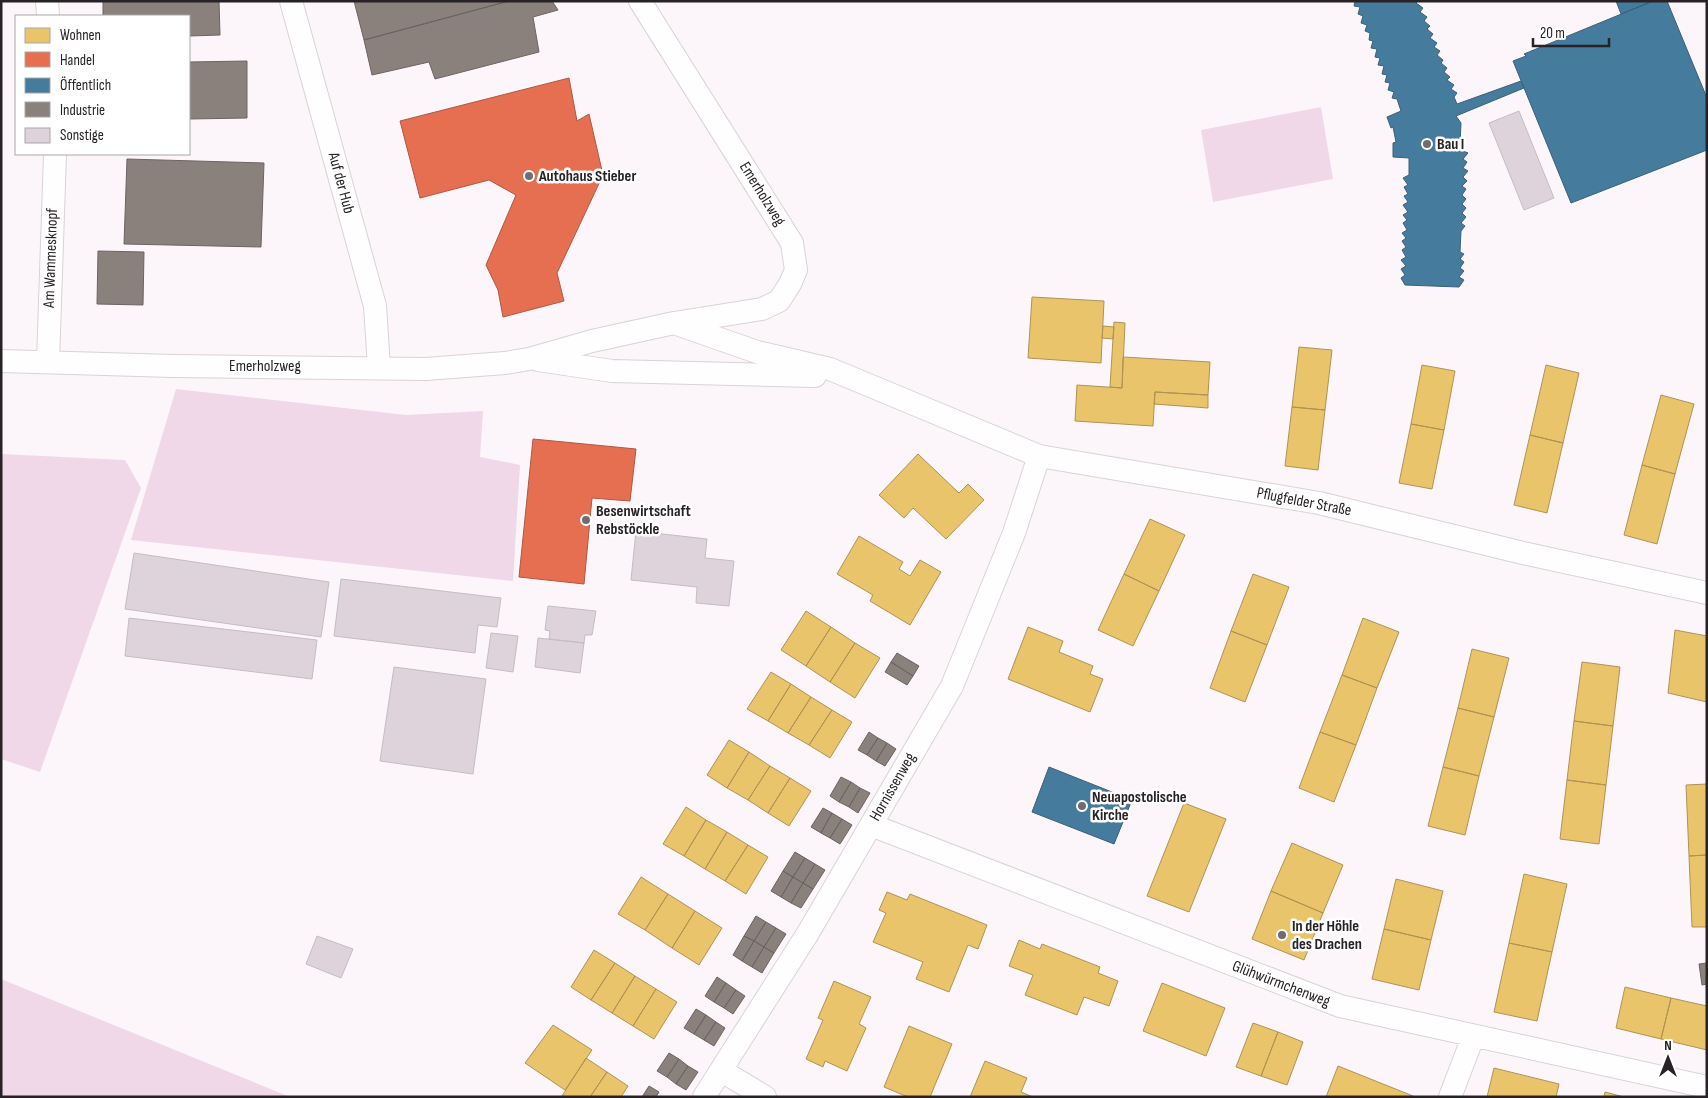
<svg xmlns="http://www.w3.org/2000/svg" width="1708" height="1098" viewBox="0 0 1708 1098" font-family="'Sofia Sans Condensed',sans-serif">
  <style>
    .green { fill: #f0d8e9 }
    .homes { fill: #e9c46a; stroke: #af9355 }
    .shops { fill: #e76f51; stroke: #ad5844 }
    .public { fill: #457b9d; stroke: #3c6079 }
    .industry { fill: #8a817c; stroke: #6c6462 }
    .building { fill: #ded2db; stroke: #c3bec1 }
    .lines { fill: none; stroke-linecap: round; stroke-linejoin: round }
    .street-casing { stroke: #d8d3d7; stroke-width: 24 }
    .street { stroke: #fffefe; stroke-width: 22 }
    .poi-dot { fill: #726c70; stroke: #fff; stroke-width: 2 }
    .labels { text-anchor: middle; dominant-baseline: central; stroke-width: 5; stroke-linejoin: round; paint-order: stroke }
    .poi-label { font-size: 16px; font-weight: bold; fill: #272225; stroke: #fff; text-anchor: start }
    .street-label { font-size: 16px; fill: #272225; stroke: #fff }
  </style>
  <rect width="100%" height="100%" fill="#fcf6fa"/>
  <!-- green -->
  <path class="green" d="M1321 107 1333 179 1213 202 1201 130Z
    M176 389 406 415 483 411 480 457 520 465 513 581 131 540Z
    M1 454 125 460 141 488 40 772 1 759Z
    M1 979 290 1097H1Z"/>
  <!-- homes -->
  <path class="homes" d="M1032 297 1104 301 1101 363 1028 358Z
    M1114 322 1125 323 1122 388 1110 387Z
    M1103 326 1114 327 1113 339 1102 338Z
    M1299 347 1332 350 1325 410 1292 407Z
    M1123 357 1210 362 1208 395 1155 392 1153 426 1075 421 1077 385 1122 388Z
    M1422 365 1455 371 1444 430 1411 424Z
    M1546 365 1579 373 1563 443 1530 435Z
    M1155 392 1208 395V408L1154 404Z
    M1661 395 1694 404 1675 474 1642 465Z
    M1292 407 1325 410 1318 470 1285 466Z
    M1411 424 1444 430 1432 489 1399 483Z
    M1530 435 1563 443 1547 513 1514 505Z
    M918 454 959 493 968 484 984 500 946 539 913 508 904 518 879 495Z
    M1642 465 1675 474 1657 544 1624 535Z
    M1150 519 1185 535 1159 591 1124 574Z
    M859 536 903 562 899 569 910 576 920 560 941 572 910 625 870 601 873 595 837 574Z
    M1124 574 1159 591 1133 646 1098 630Z
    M1253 574 1289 587 1267 645 1231 631Z
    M806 611 831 627 806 666 781 650Z
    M1363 618 1399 632 1377 688 1342 675Z
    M831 627 855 643 830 682 806 666Z
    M1028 627 1063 641 1059 652 1093 666 1090 674 1103 679 1090 712 1008 679Z
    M1675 630 1707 636V702L1668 693Z
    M1231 631 1267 645 1245 702 1210 688Z
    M855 643 880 658 855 698 830 682Z
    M1472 649 1509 658 1494 717 1458 708Z
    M1582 662 1620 667 1613 726 1574 721Z
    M771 672 791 684 768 721 747 709Z
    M1342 675 1377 688 1356 745 1320 732Z
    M791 684 811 697 788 733 768 721Z
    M811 697 832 710 809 745 788 733Z
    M1458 708 1494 717 1479 776 1443 767Z
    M832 710 852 722 830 758 809 745Z
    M1574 721 1613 726 1606 785 1567 780Z
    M1320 732 1356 745 1334 802 1299 788Z
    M729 740 749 752 727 788 707 775Z
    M749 752 770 766 748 800 727 788Z
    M770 766 790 778 768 813 748 800Z
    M1443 767 1479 776 1465 835 1428 826Z
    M790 778 811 791 789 826 768 813Z
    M1567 780 1606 785 1599 844 1560 839Z
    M1707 784V855L1689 856 1686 785Z
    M1184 803 1226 819 1189 912 1147 896Z
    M686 807 706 820 684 856 663 844Z
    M706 820 727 832 705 869 684 856Z
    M727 832 748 845 725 881 705 869Z
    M1292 843 1343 865 1323 913 1271 891Z
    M748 845 768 857 746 894 725 881Z
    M1707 855V927H1692L1689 856Z
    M1524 874 1567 884 1552 952 1509 943Z
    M641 877 668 894 645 930 618 914Z
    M1396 879 1443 891 1431 940 1384 929Z
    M1271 891 1323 913 1304 960 1252 939Z
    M887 892 907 900 910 894 987 925 978 949 968 945 949 992 916 979 923 962 873 942 886 913 879 910Z
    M668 894 695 911 672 948 645 930Z
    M695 911 722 928 699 965 672 948Z
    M1384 929 1431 940 1419 990 1372 979Z
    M1019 940 1040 949 1042 944 1100 967 1098 973 1118 981 1109 1006 1084 997 1077 1015 1025 995 1033 975 1009 966Z
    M1509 943 1552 952 1537 1021 1494 1012Z
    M594 950 615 963 591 1000 571 987Z
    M615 963 635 976 612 1013 591 1000Z
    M635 976 656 989 633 1026 612 1013Z
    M834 981 871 997 859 1024 866 1028 847 1071 825 1061 823 1067 806 1059 823 1020 818 1018Z
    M1162 983 1225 1008 1206 1056 1143 1031Z
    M1625 987 1671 998 1661 1039 1616 1028Z
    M656 989 677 1002 654 1039 633 1026Z
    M1671 998 1707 1006V1050L1661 1039Z
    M1253 1023 1278 1032 1261 1076 1236 1067Z
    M553 1025 592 1050 565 1090 525 1063Z
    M909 1026 952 1044 930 1097H908L884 1087Z
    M1278 1032 1303 1042 1287 1085 1261 1076Z
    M586 1058 607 1072 590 1097H563L562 1096Z
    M985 1061 1027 1078 1021 1092 1033 1097H970Z
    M1338 1066 1413 1096V1097H1326Z
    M1494 1068 1559 1084 1556 1097H1487Z
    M607 1072 628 1086 621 1097H590Z
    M1605 1092 1624 1097H1604Z"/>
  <!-- shops -->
  <path class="shops" d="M569 78 577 121 589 114 603 175 557 273 564 301 503 317 498 290 486 265 516 195 489 180 420 198 400 121Z
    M533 439 636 449 630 501 592 498 584 584 519 577Z"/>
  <!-- public -->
  <path class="public" d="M1355 1H1418L1416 3 1423 8 1420 12 1427 17 1424 21 1430 26 1427 29 1433 34 1430 38 1437 43 1434 47 1440 51 1437 55 1443 60 1441 63 1447 68 1444 72 1450 77 1447 80 1454 85 1451 89 1457 93 1454 97 1457 104 1521 81 1524 88 1456 116 1461 123 1460 144 1464 145 1463 151 1468 153 1463 159 1467 162 1463 168 1468 171 1463 177 1467 181 1462 186 1466 189 1462 195 1466 199 1462 204 1466 208 1462 213 1466 217 1461 223 1465 226 1461 231 1460 252 1464 254 1460 259 1464 262 1460 268 1464 271 1459 277 1464 280 1459 287 1405 285 1401 278 1405 275 1401 269 1406 266 1401 260 1406 257 1402 250 1406 247 1402 241 1406 238 1402 233 1407 230 1403 223 1407 220 1403 215 1408 212 1403 205 1408 202 1404 196 1408 194 1404 187 1408 185 1403 178 1409 175V158L1393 157V143L1396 142 1393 127 1391 128 1387 117 1401 111 1397 99 1392 98 1394 92 1388 90 1390 83 1385 82 1387 75 1382 74 1384 66 1378 65 1380 58 1375 57 1377 49 1371 48 1373 41 1369 40 1370 33 1365 31 1367 25 1361 23 1363 16 1358 14 1360 7 1354 6Z
    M1616 1H1653L1621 14Z
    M1653 1H1667L1707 98V150L1571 203 1513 61 1526 56 1524 54Z
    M1049 767 1132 800 1114 844 1032 812Z"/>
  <!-- industry -->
  <path class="industry" d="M103 1H219L220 35 189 36V16H103Z
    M354 1H509L364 40Z
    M509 1H552L558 10 533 17 539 52 435 79 429 62 372 75 364 40Z
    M247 61V118L189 119V62Z
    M127 159 264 163 261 247 124 244Z
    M98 251 144 252 143 305 97 304Z
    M897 653 919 666 913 676 891 662Z
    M891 662 913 676 907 685 885 672Z
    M869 732 878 738 867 755 858 750Z
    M878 738 887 743 876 761 867 755Z
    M887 743 896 749 885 766 876 761Z
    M841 777 851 782 839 802 830 796Z
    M851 782 860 788 849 807 839 802Z
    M860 788 870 793 858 813 849 807Z
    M823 808 832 813 821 833 811 827Z
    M832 813 842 819 830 838 821 833Z
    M842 819 852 825 840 844 830 838Z
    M795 852 805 858 793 877 783 871Z
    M805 858 815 864 803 883 793 877Z
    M815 864 825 870 813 889 803 883Z
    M783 871 793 877 781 897 771 891Z
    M793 877 803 883 791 903 781 897Z
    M803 883 813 889 801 908 791 903Z
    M756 916 766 922 754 941 744 936Z
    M766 922 776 928 764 947 754 941Z
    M776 928 786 934 774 953 764 947Z
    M744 936 754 941 742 961 733 955Z
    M754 941 764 947 752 967 742 961Z
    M764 947 774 953 762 973 752 967Z
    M1707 963V984L1702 985 1699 964Z
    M717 977 726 983 714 1002 705 996Z
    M726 983 736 990 724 1008 714 1002Z
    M736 990 745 996 733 1014 724 1008Z
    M696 1009 706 1015 694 1034 684 1028Z
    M706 1015 716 1022 704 1040 694 1034Z
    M716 1022 725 1028 714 1046 704 1040Z
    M669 1053 679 1059 667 1077 657 1071Z
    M679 1059 688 1066 676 1084 667 1077Z
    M688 1066 698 1072 686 1090 676 1084Z
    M649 1086 659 1092 656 1097H642Z"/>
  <!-- building -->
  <path class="building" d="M1519 111 1554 198 1524 210 1489 123Z
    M636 531 707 539 705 558 734 561 729 606 696 603 697 587 631 580Z
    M134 553 329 582 321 637 125 609Z
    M341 579 501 598 497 627 478 625 475 653 334 636Z
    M548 606 596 611 592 635H585L584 643 549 639 550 631 545 630Z
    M129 618 317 640 312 679 125 656Z
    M491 633 518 636 513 672 486 668Z
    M538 638 584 643 580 673 535 667Z
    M394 667 486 679 473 774 380 761Z
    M317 936 353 949 341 978 306 964Z"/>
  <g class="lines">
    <defs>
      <path id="street" d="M47 1 48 16
        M291 1 375 306 379 367
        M674 323 757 352 830 369 1039 456 1319 503 1523 553 1707 593
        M538 360 612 371 815 376
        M1 361 173 366 426 369 505 363 529 359 592 341 674 323 762 309 779 301 790 284 796 270 792 243 640 1
        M48 362 55 154
        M871 825 1340 1006 1707 1087
        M722 1071 765 1097
        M704 1097 808 933 952 686 1014 533 1039 456
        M1450 1097 1473 1037"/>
    </defs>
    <!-- street casing -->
    <use href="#street" class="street-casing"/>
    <!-- street -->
    <use href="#street" class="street"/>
  </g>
  <!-- markers -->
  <g class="poi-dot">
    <circle cx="1427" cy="144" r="5"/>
    <circle cx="529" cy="176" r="5"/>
    <circle cx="586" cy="520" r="5"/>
    <circle cx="1082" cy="806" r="5"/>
    <circle cx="1282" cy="935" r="5"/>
  </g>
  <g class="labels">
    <!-- poi labels -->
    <g class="poi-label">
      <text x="1437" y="144">Bau I</text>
      <text x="539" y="176">Autohaus Stieber</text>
      <text x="596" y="511">Besenwirtschaft<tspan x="596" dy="18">Rebstöckle</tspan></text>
      <text x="1092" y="797">Neuapostolische<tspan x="1092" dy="18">Kirche</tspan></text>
      <text x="1292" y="926">In der Höhle<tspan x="1292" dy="18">des Drachen</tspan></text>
    </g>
    <!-- street labels -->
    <g class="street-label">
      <text transform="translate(341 183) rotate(75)">Auf der Hub</text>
      <text transform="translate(762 194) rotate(58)">Emerholzweg</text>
      <text transform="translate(51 258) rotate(-88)">Am Wammesknopf</text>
      <text x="265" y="366">Emerholzweg</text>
      <text transform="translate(1304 502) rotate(11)">Pflugfelder Straße</text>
      <text transform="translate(893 787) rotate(-60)">Hornissenweg</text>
      <text transform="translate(1281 984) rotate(21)">Glühwürmchenweg</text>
    </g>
  </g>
  <!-- border -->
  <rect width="1708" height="1098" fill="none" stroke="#272225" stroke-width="5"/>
  <!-- legend -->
  <rect x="15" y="15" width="175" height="140" fill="#ffffff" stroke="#a9a7a8"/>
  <rect x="25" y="28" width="25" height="15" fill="#e9c46a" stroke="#a9a7a8"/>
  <text x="60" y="40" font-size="15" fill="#272225">Wohnen</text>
  <rect x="25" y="52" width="25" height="15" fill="#e76f51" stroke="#a9a7a8"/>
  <text x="60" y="65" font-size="15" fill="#272225">Handel</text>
  <rect x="25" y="78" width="25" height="15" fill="#457b9d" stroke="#a9a7a8"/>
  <text x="60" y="90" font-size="15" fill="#272225">Öffentlich</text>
  <rect x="25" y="102" width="25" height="15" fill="#8a817c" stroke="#a9a7a8"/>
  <text x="60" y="115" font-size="15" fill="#272225">Industrie</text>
  <rect x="25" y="128" width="25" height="15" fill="#ded2db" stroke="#a9a7a8"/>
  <text x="60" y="140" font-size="15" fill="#272225">Sonstige</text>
  <!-- north arrow -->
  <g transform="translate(1668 1058)" stroke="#ffffff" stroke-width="4" paint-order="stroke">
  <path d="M0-4L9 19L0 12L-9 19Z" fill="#272225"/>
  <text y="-8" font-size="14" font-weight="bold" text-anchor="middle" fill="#272225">N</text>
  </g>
  <!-- scale -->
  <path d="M1533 38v8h76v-8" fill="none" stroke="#272225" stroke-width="2.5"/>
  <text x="1540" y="38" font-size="15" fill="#272225" stroke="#ffffff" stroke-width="4" paint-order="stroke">20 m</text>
</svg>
